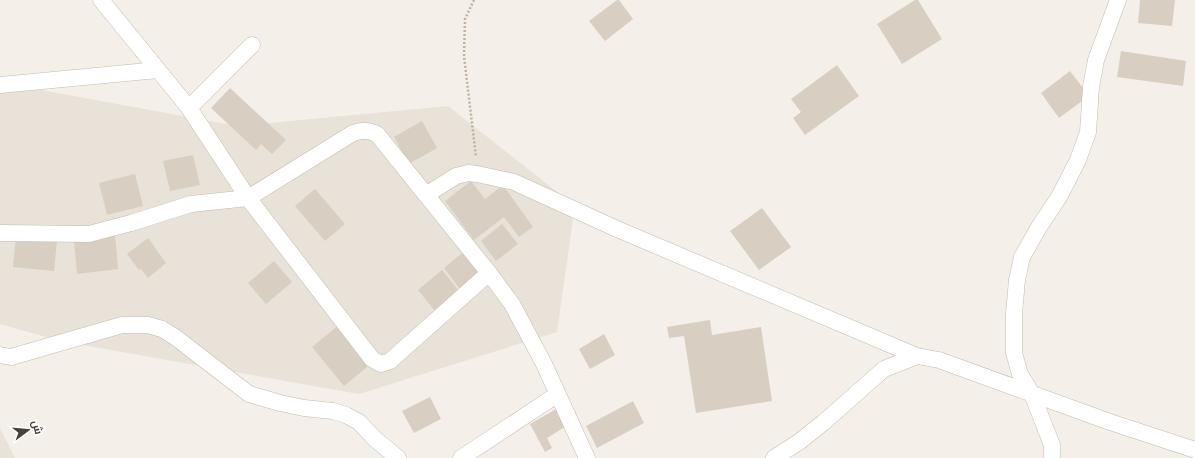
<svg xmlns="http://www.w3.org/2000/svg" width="1195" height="458" viewBox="0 0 1195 458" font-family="Barlow,Cairo,sans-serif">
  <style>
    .residential { fill: #e8e2d8 }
    .building { fill: #d8cec2 }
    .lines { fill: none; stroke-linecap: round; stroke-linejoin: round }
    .street-casing { stroke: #c2baaf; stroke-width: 17 }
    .path { stroke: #c0b29e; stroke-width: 2.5; stroke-dasharray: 2 2; stroke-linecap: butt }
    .street { stroke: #fff; stroke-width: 16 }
  </style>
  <rect width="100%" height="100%" fill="#f4f0e9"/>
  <!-- residential -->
  <path class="residential" d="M0 84 41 90 237 126 448 106 575 206 557 332 359 394 60 341 0 324Z
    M0 428 15 458H0Z"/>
  <!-- building -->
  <path class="building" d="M617 0H619L633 19 605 41 589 21Z
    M915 0H918L942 39 902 64 877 24Z
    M1140 0H1175L1172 26 1138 23Z
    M1121 51 1186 61 1183 86 1117 77Z
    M837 65 859 96 805 135 793 118 801 112 791 99Z
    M1070 71 1089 96 1059 118 1041 93Z
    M230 88 286 140 272 154 261 144 256 150 211 108Z
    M422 121 437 148 409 164 394 137Z
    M193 155 200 185 170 191 163 161Z
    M135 174 143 206 107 215 99 183Z
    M471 181 485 199 503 185 533 227 519 237 504 217 474 240 445 201Z
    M315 189 345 224 325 241 295 206Z
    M762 208 791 247 759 270 730 231Z
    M502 224 518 244 496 261 481 241Z
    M115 235 118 269 77 274 74 240Z
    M16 236 57 240 54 271 13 267Z
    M148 238 166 263 148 278 141 269 139 270 127 254Z
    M466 250 483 271 460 289 444 268Z
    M274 261 292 282 266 304 248 283Z
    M442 270 459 291 435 311 418 290Z
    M710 320 712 335 761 327 772 401 696 413 684 336 669 338 667 327Z
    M340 324 372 363 344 386 312 347Z
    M604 334 615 355 590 369 579 349Z
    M430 397 441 419 414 433 402 411Z
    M633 401 644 423 597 448 586 426Z
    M558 408 568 425 547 438 552 448 545 452 530 424Z"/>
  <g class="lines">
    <defs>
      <path id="street" d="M101 0 189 108 248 198 372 359 381 364 390 361 489 273
        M0 85 158 70
        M189 108 252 45
        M426 195 456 176 468 173 477 174 514 182 617 229 917 356
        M0 233 89 234 131 223 191 204 248 198 353 133C362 130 368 130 377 134L489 273 512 304 544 364 587 458
        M0 355 11 357 122 325H148L162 329 175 337 249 394 280 403 304 408 333 411 346 415 359 422 375 439 398 458
        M461 458 558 394
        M774 458 799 442 824 422 884 369 917 356 939 360 1110 422 1195 450
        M1052 458V445L1032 394 1020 374 1014 353V314L1017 280 1022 257 1039 227 1059 197 1078 160 1088 132 1091 87 1096 60 1118 0"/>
    </defs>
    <!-- street casing -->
    <use href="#street" class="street-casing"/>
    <!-- path -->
    <path class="path" d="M474 0 465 19 464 56 476 157"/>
    <!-- street -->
    <use href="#street" class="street"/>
  </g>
  <!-- north arrow -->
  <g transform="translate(28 430) rotate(74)" stroke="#ffffff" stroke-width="3" paint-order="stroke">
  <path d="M0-3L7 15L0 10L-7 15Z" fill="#474138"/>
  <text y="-6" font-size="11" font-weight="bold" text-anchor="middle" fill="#474138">ش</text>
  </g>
</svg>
